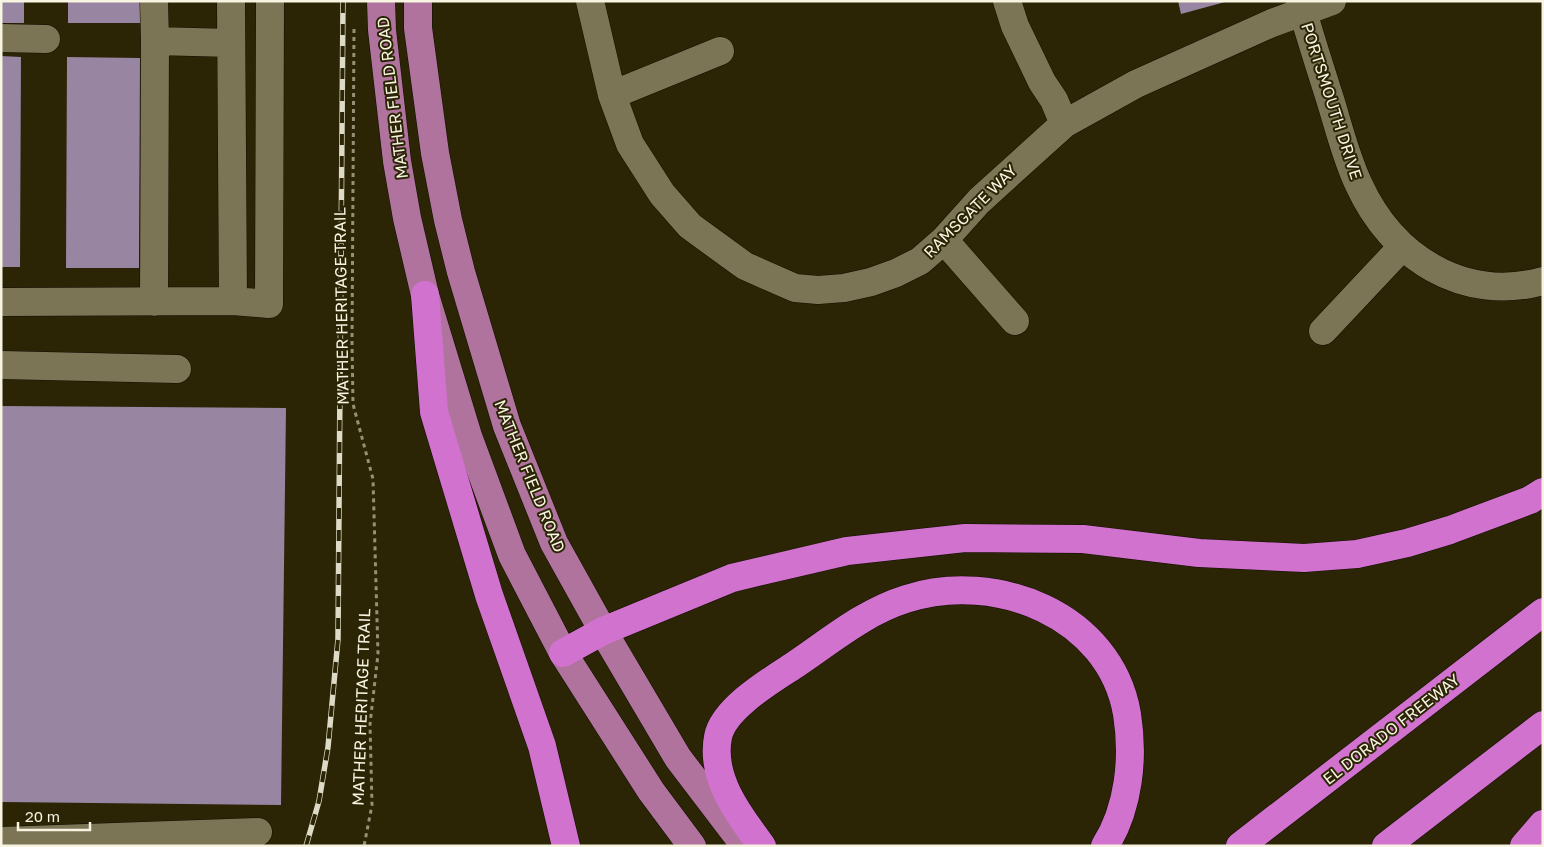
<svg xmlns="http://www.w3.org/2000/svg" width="1544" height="847" viewBox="0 0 1544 847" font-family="'Golos Text',sans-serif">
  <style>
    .building { fill: #9785a1 }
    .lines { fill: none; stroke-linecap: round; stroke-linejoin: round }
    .minor-casing { stroke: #120e00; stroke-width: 29 }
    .major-casing { stroke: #120e00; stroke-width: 29 }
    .highway-casing { stroke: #120e00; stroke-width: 29 }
    .path { stroke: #959178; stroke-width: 3; stroke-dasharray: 4 4; stroke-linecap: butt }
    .minor { stroke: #7c7555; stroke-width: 28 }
    .major { stroke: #b0739e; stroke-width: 28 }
    .highway { stroke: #d272cf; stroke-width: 28 }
    .rail-casing { stroke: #dddac6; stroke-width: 5.5 }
    .rail { stroke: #2b2505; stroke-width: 4; stroke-dasharray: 11; stroke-linecap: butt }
    .labels { text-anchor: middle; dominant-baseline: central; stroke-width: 4; stroke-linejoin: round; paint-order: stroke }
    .street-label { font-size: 16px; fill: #f7f4e2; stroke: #2b2505 }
  </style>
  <rect width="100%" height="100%" fill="#2b2505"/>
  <!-- building -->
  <path class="building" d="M1 1H24V23H1Z
    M68 1H141V23H68Z
    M1178 1H1225V2L1181 14Z
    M1 56 21 57 20 267H1Z
    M67 57 140 58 139 268H66Z
    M1 406 286 408 281 805 1 802Z"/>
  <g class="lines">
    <defs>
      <path id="minor" d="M154 1 155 41
        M231 1 233 301
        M590 1 612 95 630 144 662 194 690 226 745 266 795 288 818 290 844 288 871 282 896 273 920 261 944 240 979 201 1064 124 1136 84 1272 23 1332 1
        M1007 1 1015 26 1030 57 1042 82 1054 100 1064 124
        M1300 1C1309 34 1320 67 1330 99 1339 128 1346 158 1359 185 1392 257 1463 303 1543 281
        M1 38 46 39
        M612 95 720 51
        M944 240 1015 321
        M1 302 233 301 269 304 270 1
        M154 302 155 41 231 43
        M1323 331 1402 247
        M1 365 177 369
        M1 841 258 832"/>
      <path id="major" d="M381 1 382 30 397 161 407 218 425 295 468 436 512 555 563 653 651 791 692 846
        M418 1V28L435 153 448 220 461 272 507 426 554 543 603 631 678 758 745 846"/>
      <path id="highway" d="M425 295 434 412 489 595 542 746 566 846
        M563 653 603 631 732 578 847 551 965 538 1083 539 1199 553 1304 558 1357 554 1407 543 1450 530 1530 500 1543 492
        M762 846C739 815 710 778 718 737 723 709 770 681 793 666 829 642 864 612 906 599 996 570 1110 615 1127 714 1134 758 1129 808 1105 846
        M1240 846 1543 612
        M1386 846 1543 725
        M1524 846 1543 824"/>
    </defs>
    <!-- minor casing -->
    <use href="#minor" class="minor-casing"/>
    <!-- major casing -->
    <use href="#major" class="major-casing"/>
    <!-- highway casing -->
    <use href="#highway" class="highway-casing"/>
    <!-- path -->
    <path class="path" d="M354 29 352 342 353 404 373 479 378 654 370 724 372 805 364 846"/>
    <!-- minor -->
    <use href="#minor" class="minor"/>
    <!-- major -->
    <use href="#major" class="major"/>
    <!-- highway -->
    <use href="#highway" class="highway"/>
    <defs>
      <path id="rail" d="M306 846 319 801 328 747 338 639 343 1"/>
    </defs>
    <!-- rail casing -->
    <use href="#rail" class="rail-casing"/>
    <!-- rail -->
    <use href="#rail" class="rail"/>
  </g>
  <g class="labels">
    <!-- street labels -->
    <g class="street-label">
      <text transform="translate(392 98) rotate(-97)">MATHER FIELD ROAD</text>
      <text transform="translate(1332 101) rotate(72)">PORTSMOUTH DRIVE</text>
      <text transform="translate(970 211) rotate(-45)">RAMSGATE WAY</text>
      <text transform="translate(341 306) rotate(-91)">MATHER HERITAGE TRAIL</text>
      <text transform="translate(530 476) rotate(68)">MATHER FIELD ROAD</text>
      <text transform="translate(361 707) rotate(-88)">MATHER HERITAGE TRAIL</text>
      <text transform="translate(1391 729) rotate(-38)">EL DORADO FREEWAY</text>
    </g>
  </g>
  <!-- border -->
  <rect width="1544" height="847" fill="none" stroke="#f7f4e2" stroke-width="5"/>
  <!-- scale -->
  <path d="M18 822v8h72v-8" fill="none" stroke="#f7f4e2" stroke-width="2.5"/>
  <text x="25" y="822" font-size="15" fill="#f7f4e2" stroke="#2b2505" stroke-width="4" paint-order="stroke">20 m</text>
</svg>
